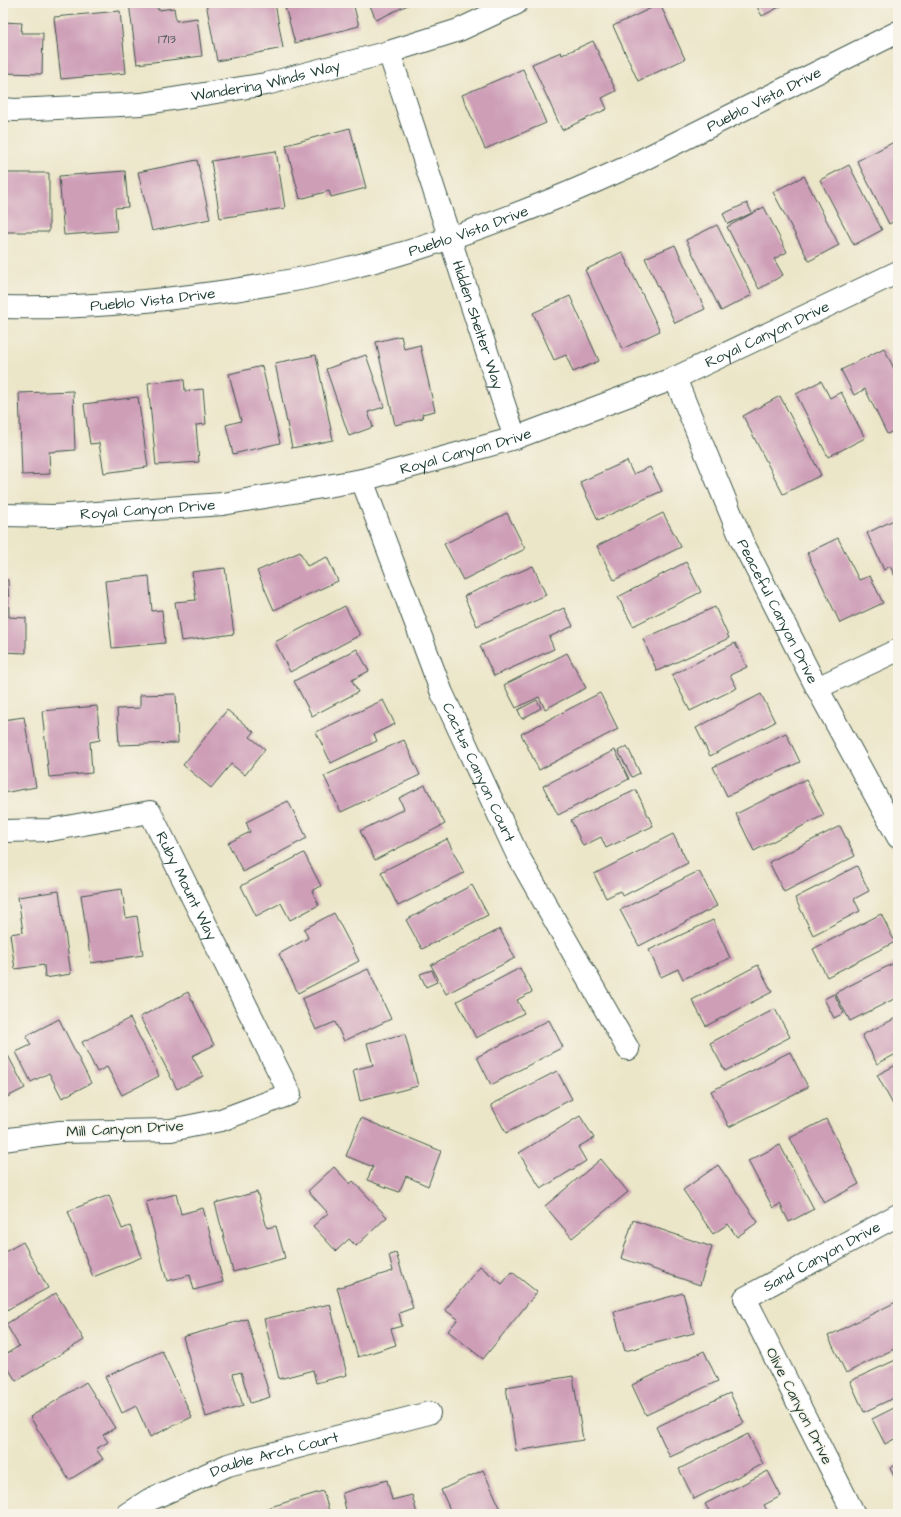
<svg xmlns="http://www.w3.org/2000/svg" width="901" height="1517" viewBox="0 0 901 1517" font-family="'Architects Daughter',sans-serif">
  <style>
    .building { fill: #ce9eb7 }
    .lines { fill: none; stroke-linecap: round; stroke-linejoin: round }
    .minor-casing { stroke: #3e564a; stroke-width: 24 }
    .tertiary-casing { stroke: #3e564a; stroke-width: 24 }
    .minor { stroke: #fff; stroke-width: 22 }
    .tertiary { stroke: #fff; stroke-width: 22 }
    .labels { text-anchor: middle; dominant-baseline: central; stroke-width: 3; stroke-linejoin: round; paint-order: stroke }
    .number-label { font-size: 13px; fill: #4b5555 }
    .street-label { font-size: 15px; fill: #1f3d34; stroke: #f7f3e8 }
  </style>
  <rect width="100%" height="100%" fill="#f7f3e8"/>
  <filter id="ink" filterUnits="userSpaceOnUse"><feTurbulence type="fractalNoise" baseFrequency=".025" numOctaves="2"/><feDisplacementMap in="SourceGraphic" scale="8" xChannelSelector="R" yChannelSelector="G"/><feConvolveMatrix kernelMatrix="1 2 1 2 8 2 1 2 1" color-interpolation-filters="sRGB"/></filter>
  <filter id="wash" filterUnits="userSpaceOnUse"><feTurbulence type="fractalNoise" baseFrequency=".012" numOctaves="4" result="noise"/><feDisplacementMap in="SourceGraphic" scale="16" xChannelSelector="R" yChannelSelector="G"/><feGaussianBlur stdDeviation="0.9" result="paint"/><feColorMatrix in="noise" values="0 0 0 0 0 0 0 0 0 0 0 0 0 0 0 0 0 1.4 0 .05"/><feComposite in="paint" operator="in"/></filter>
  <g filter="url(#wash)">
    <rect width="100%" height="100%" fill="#ece6c9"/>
    <g id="blocks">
      <!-- building -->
      <path class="building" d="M129 3H157L158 10 174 8 176 21 197 18 202 56 137 64Z
        M206 3H275L283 48 217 61Z
        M284 3H353L359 26 295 43Z
        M369 3H412L376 20Z
        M755 3H787L762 16Z
        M660 4 685 59 638 81 613 26Z
        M120 11 126 73 61 79 54 17Z
        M3 22 22 23 21 33H43L42 74 3 73Z
        M593 41 616 91 602 98 607 109 562 130 532 64 561 52 562 55Z
        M523 69 546 123 485 149 462 95Z
        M350 128 366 188 331 197 329 191 300 199 286 145Z
        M894 142 898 149V219L889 224 857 161Z
        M276 151 285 208 220 218 211 161Z
        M197 160 210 219 152 231 138 172Z
        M849 165 882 230 854 245 820 180Z
        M125 171 128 207 115 208 117 231 64 235 59 176Z
        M3 173H49V232H3Z
        M804 176 839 245 809 261 773 192Z
        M747 203 752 213 728 224 723 214Z
        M764 207 787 252 774 259 783 275 759 289 727 227Z
        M717 225 752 295 721 311 686 240Z
        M675 245 705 309 675 323 645 258Z
        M622 252 660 331 622 349 585 270Z
        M570 296 599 361 573 372 566 355 554 360 533 313Z
        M401 336 404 349 420 345 435 411 422 414 423 418 395 425 376 342Z
        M884 348 898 377V429L887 434 865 389 854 395 841 370Z
        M316 355 333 440 292 448 275 363Z
        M366 355 384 407 368 412 373 427 349 436 326 369Z
        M262 366 280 443 233 454 226 425 241 421 229 374Z
        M184 379 185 391 203 389 206 424 196 425 199 462 156 465 148 383Z
        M821 381 830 398 841 392 865 438 828 457 796 394Z
        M73 391 75 450 49 452 50 474 22 475 19 393Z
        M780 396 821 475 783 494 743 416Z
        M138 397 148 467 104 473 99 443 90 444 84 404Z
        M627 461 633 474 650 467 662 491 598 520 580 482Z
        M507 513 525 549 463 580 444 544Z
        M663 513 681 547 614 580 597 546Z
        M898 518V582L890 566 884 570 867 533Z
        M838 538 859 580 870 576 883 603 840 623 807 553Z
        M300 552 307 566 327 557 338 581 274 610 257 571Z
        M686 562 701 592 633 626 618 597Z
        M533 566 546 595 477 626 464 596Z
        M225 568 234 634 181 641 175 602 196 600 192 572Z
        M149 576 152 611 162 610 165 643 112 648 105 581Z
        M3 580H8L9 617 26 618V653L3 652Z
        M345 606 360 635 290 672 275 642Z
        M715 607 729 638 657 671 643 639Z
        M564 608 573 626 549 637 554 649 494 676 480 646Z
        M735 643 747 667 730 675 737 688 690 711 672 675Z
        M357 649 369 671 352 680 358 692 312 716 294 681Z
        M567 653 586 688 545 709 539 697 516 708 504 685Z
        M600 693 618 729 539 770 521 734Z
        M176 694 178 743 119 745 117 709 140 708V695Z
        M761 694 775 722 710 756 696 728Z
        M383 700 395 724 374 734 377 741 331 763 316 732Z
        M537 700 541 708 522 719 518 710Z
        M97 706 100 740 90 742 92 773 49 777 42 711Z
        M227 710 254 732 250 737 265 749 245 775 231 764 211 788 183 765Z
        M24 717 36 787 3 793V720Z
        M786 733 800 762 727 796 713 767Z
        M404 740 420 775 341 812 324 776Z
        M627 746 640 773 632 777 618 751Z
        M615 750 629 779 558 815 543 786Z
        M806 779 824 815 754 851 736 814Z
        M425 785 445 824 375 860 360 831 404 809 399 798Z
        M636 790 653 826 606 848 601 837 583 846 571 820Z
        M288 801 307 838 243 872 228 843 250 832 246 822Z
        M840 826 855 856 784 892 769 862Z
        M673 834 688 863 623 896 620 891 606 898 594 874Z
        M447 839 464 873 398 906 381 872Z
        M304 853 321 886 312 891 319 905 290 920 281 903 256 916 241 886Z
        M857 866 869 891 854 899 860 911 813 935 795 898Z
        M699 871 717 906 639 946 620 910Z
        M472 885 488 915 422 949 406 920Z
        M122 889 126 918 137 916 143 955 91 963 81 895Z
        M59 891 71 974 45 978 44 965 15 969 10 934 23 932 18 897Z
        M334 913 359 961 298 993 279 954 308 938 304 929Z
        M881 914 895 942 827 977 813 949Z
        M713 920 730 958 683 979 678 969 661 977 649 950Z
        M500 929 515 958 446 994 431 965Z
        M898 961V997L850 1021 835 993Z
        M758 965 772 992 706 1026 692 1000Z
        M520 968 532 992 517 1000 524 1013 476 1038 457 1001Z
        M368 969 391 1019 344 1041 335 1022 316 1030 302 999Z
        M432 970 437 982 426 987 420 974Z
        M188 992 214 1045 192 1056 203 1076 177 1089 140 1017Z
        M834 994 844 1013 834 1018 824 999Z
        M775 1009 790 1037 725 1071 710 1043Z
        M898 1017V1053L877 1064 862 1035Z
        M130 1018 159 1076 122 1095 107 1067 97 1072 82 1042Z
        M59 1019 91 1083 62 1098 49 1073 31 1082 16 1052 31 1045 26 1036Z
        M549 1020 563 1047 491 1085 477 1057Z
        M405 1034 418 1086 360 1101 353 1070 373 1065 367 1043Z
        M3 1046 25 1088 3 1099Z
        M790 1052 808 1087 729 1127 711 1091Z
        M898 1064V1109L896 1110 877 1075Z
        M557 1071 572 1099 506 1133 491 1105Z
        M580 1116 594 1138 578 1147 586 1161 541 1189 519 1153Z
        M361 1118 441 1151 428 1186 406 1176 399 1192 367 1180 373 1167 346 1156Z
        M826 1119 859 1184 824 1203 790 1138Z
        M780 1145 814 1209 789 1222 780 1204 773 1208 748 1161Z
        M601 1159 628 1192 572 1238 545 1206Z
        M718 1165 758 1222 737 1237 728 1224 713 1234 683 1190Z
        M334 1167 350 1184 353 1181 387 1217 356 1246 349 1239 336 1251 313 1226 328 1213 308 1191Z
        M257 1192 267 1228 276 1226 285 1258 233 1272 215 1203Z
        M176 1194 181 1214 203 1208 223 1282 194 1290 190 1275 167 1281 146 1202Z
        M109 1195 122 1229 130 1226 142 1257 93 1277 68 1211Z
        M633 1220 712 1247 700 1285 621 1258Z
        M23 1242 48 1288 3 1312V1253Z
        M396 1253 413 1308 399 1313 402 1326 391 1329 396 1345 358 1357 337 1288 393 1271 389 1255Z
        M480 1266 502 1284 512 1272 537 1292 483 1359 448 1331 458 1319 445 1310Z
        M56 1293 84 1340 16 1381 3 1360V1356L19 1346 6 1324Z
        M683 1293 694 1333 625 1351 614 1312Z
        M898 1301V1347L846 1373 828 1336Z
        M330 1304 347 1375 316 1383 313 1370 279 1379 264 1319Z
        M247 1319 270 1397 250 1403 241 1372 233 1374 243 1406 206 1417 183 1337Z
        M162 1351 192 1417 150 1437 136 1406 122 1413 105 1377Z
        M704 1351 718 1381 646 1415 632 1385Z
        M898 1359V1396L864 1412 850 1381Z
        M573 1376 583 1440 516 1451 506 1387Z
        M86 1382 115 1428 103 1435 108 1442 96 1449 103 1459 69 1480 30 1417Z
        M730 1393 744 1423 670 1457 656 1427Z
        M898 1406V1437L885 1444 872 1419Z
        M748 1434 763 1464 694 1499 679 1469Z
        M898 1464V1485L890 1468Z
        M483 1470 503 1514H452L441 1490Z
        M768 1471 781 1496 764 1505 769 1514H711L705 1504Z
        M387 1480 392 1500 412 1495 417 1514H347L342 1493Z
        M323 1491 330 1514H269L267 1508Z"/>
    </g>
  </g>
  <g filter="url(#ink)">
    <use href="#blocks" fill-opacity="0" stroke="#3e564a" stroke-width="1"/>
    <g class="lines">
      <defs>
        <g id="minor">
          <path id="s1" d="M389 52 515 438"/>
          <path id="s2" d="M3 109 15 110 141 104 266 84 389 52 459 30 517 3"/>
          <path id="s3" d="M675 378 742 541 817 688 898 837"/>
          <path id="s4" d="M362 480 442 693 517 854 628 1049"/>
          <path id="s5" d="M3 515 54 516 223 504 362 480 515 438 675 378 898 272"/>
          <path d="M817 688 898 650"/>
          <path id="s6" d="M3 831 50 830 150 812 290 1094 221 1120 171 1130 60 1132 3 1140"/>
          <path id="s7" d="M127 1514 149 1500 228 1465 429 1413"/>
          <path id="s8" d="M854 1514 745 1298 898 1215"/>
        </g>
        <g id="tertiary">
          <path id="s9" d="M3 307C76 309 149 302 221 292 261 286 301 280 340 270 441 246 538 208 632 165L898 32"/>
        </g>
      </defs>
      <!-- minor casing -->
      <use href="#minor" class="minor-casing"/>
      <!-- tertiary casing -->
      <use href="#tertiary" class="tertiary-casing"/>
      <!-- minor -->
      <use href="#minor" class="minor"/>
      <!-- tertiary -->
      <use href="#tertiary" class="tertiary"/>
    </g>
  </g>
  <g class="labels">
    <!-- number labels -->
    <g class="number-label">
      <text x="167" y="39">1713</text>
    </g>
    <!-- street labels -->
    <g class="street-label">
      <text stroke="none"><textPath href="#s2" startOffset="265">Wandering Winds Way</textPath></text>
      <text stroke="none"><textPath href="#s9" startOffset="798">Pueblo Vista Drive</textPath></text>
      <text stroke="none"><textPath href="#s9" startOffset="474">Pueblo Vista Drive</textPath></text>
      <text stroke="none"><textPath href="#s9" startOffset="150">Pueblo Vista Drive</textPath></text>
      <text stroke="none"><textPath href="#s1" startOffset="287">Hidden Shelter Way</textPath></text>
      <text stroke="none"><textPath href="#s5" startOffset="793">Royal Canyon Drive</textPath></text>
      <text stroke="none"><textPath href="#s5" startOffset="469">Royal Canyon Drive</textPath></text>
      <text stroke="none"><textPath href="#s5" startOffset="145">Royal Canyon Drive</textPath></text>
      <text stroke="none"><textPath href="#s3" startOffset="255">Peaceful Canyon Drive</textPath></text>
      <text stroke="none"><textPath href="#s4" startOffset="315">Cactus Canyon Court</textPath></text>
      <text stroke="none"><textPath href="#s6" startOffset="231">Ruby Mount Way</textPath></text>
      <text transform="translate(125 1129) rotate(-3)">Mill Canyon Drive</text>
      <text stroke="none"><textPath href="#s8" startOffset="329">Sand Canyon Drive</textPath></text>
      <text transform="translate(799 1406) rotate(63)">Olive Canyon Drive</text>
      <text stroke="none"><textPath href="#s7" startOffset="160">Double Arch Court</textPath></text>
    </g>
  </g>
  <!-- margin -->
  <rect width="901" height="1517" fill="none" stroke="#f7f3e8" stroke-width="16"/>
</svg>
